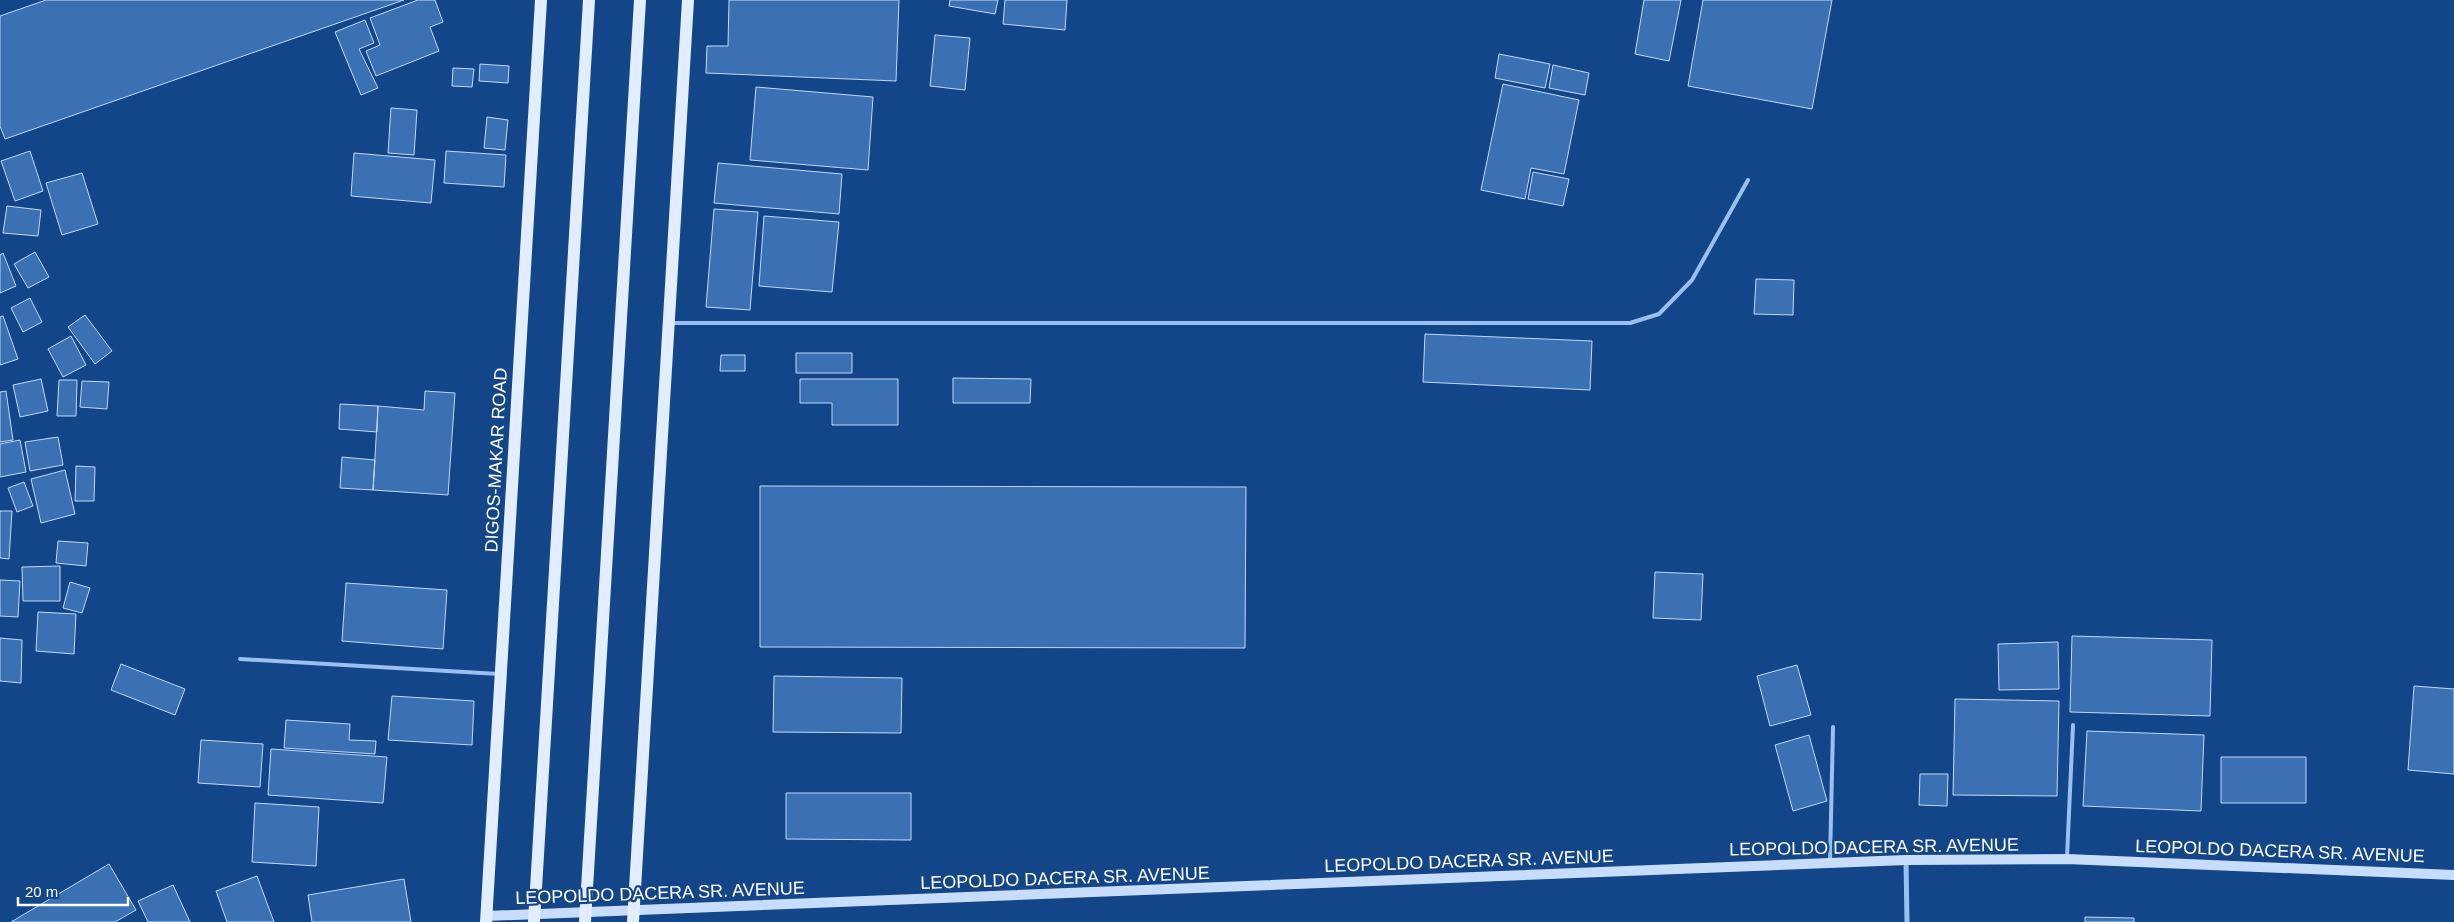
<svg xmlns="http://www.w3.org/2000/svg" width="2454" height="922" viewBox="0 0 2454 922" font-family="Helvetica,sans-serif">
  <style>
    .building { fill: #3b70b3; stroke: #bfdafc }
    .lines { fill: none; stroke-linecap: round; stroke-linejoin: round }
    .lane { stroke: #99c0f0; stroke-width: 4 }
    .street { stroke: #99c0f0; stroke-width: 5 }
    .secondary { stroke: #c7ddfb; stroke-width: 10 }
    .primary { stroke: #e2edff; stroke-width: 12 }
    .labels { text-anchor: middle; dominant-baseline: central; stroke-width: 4.5; stroke-linejoin: round; paint-order: stroke }
    .street-label { font-size: 18px; fill: #fff; stroke: #134689 }
  </style>
  <rect width="100%" height="100%" fill="#134689"/>
  <!-- building -->
  <path class="building" d="M46 0H404L5 139 0 126V16Z
    M418 0H435L443 22 430 27 439 51 376 76 366 51 380 45 370 18Z
    M729 0H899L896 81 706 73 707 46H728Z
    M950 0H998L995 14 949 6Z
    M1005 0H1067L1065 30 1003 24Z
    M1644 0H1681L1669 61 1635 54Z
    M1703 0H1832L1812 109 1688 86Z
    M365 20 374 43 359 49 378 88 361 95 335 32Z
    M935 35 970 38 965 90 930 86Z
    M1499 54 1550 64 1545 88 1495 78Z
    M480 64 509 66 508 83 479 81Z
    M1553 65 1589 73 1585 95 1549 88Z
    M453 68 474 69 472 87 452 86Z
    M1503 84 1579 100 1564 174 1531 168 1525 199 1481 190Z
    M756 87 873 97 868 170 750 160Z
    M391 108 417 110 414 155 388 153Z
    M487 117 508 120 505 150 484 148Z
    M30 151 43 191 15 201 1 161Z
    M446 151 506 155 504 187 444 183Z
    M354 153 435 160 431 203 351 196Z
    M718 163 842 174 839 214 714 203Z
    M1533 172 1569 179 1563 206 1528 199Z
    M82 173 98 224 62 235 46 183Z
    M7 206 41 210 38 236 3 233Z
    M714 209 758 212 750 310 706 307Z
    M764 216 839 222 832 292 759 286Z
    M35 252 49 277 28 288 14 264Z
    M3 253 16 286 0 293V255Z
    M1756 279 1794 280 1793 315 1754 314Z
    M30 298 42 322 23 332 11 308Z
    M85 315 112 351 95 364 68 327Z
    M3 316 18 359 0 365V317Z
    M1425 334 1592 341 1590 390 1423 382Z
    M71 336 86 365 63 377 48 349Z
    M796 353H852V373H796Z
    M721 355H745V371H720Z
    M953 378 1031 379 1030 403H953Z
    M41 379 48 411 20 417 13 385Z
    M800 379H898V425H832V403H800Z
    M59 380H77L76 416H57Z
    M82 381 109 382 107 409 80 407Z
    M6 391 13 440 0 442V392Z
    M425 391 455 393 448 495 373 490 378 406 424 410Z
    M340 404 378 406 377 432 339 429Z
    M58 437 63 465 30 471 25 442Z
    M20 440 26 472 0 477V444Z
    M342 457 375 460 373 490 340 488Z
    M76 466 95 467 94 501H75Z
    M65 470 75 514 41 523 31 479Z
    M24 482 33 506 17 512 8 488Z
    M760 486 1246 487 1245 648 760 647Z
    M0 511H12L9 559 0 558Z
    M58 541 88 543 86 566 56 563Z
    M60 566V601H23L22 567Z
    M1655 572 1703 574 1701 620 1653 618Z
    M0 580 20 581 18 617 0 616Z
    M70 582 90 588 82 613 63 608Z
    M346 583 447 590 443 649 342 641Z
    M38 612 76 614 74 654 36 651Z
    M2072 636 2212 640 2210 716 2070 712Z
    M0 638 22 640 21 683 0 681Z
    M2058 642 2059 689 1999 690 1998 644Z
    M121 664 185 689 175 715 111 690Z
    M1797 665 1811 715 1770 726 1757 676Z
    M774 676 902 678 901 733 773 732Z
    M2414 686 2454 689V774L2408 770Z
    M392 696 474 701 472 745 388 740Z
    M1955 699 2059 701 2057 796 1953 795Z
    M286 720 350 724 349 740 376 741 375 754 284 748Z
    M2087 731 2204 735 2201 811 2083 806Z
    M1809 735 1827 801 1793 811 1775 745Z
    M201 740 263 744 260 787 198 783Z
    M271 749 387 757 383 803 268 795Z
    M2221 757H2306V803H2221Z
    M1920 774H1948L1947 806 1919 805Z
    M786 793H911V840L786 839Z
    M255 803 319 807 316 866 252 862Z
    M109 864 136 910 115 922H11Z
    M257 876 274 922H227L216 891Z
    M404 879 411 922H312L308 895Z
    M173 885 190 922H148L138 901Z
    M2085 917 2134 918V922H2085Z"/>
  <g class="lines">
    <!-- lane -->
    <path class="lane" d="M671 323H1630L1659 314 1692 280 1748 180
      M240 659 499 674
      M2067 857 2073 725
      M1830 862 1833 727"/>
    <!-- street -->
    <path class="street" d="M1906 860 1907 922"/>
    <!-- secondary -->
    <path class="secondary" d="M486 916 1906 860 2067 859 2454 875"/>
    <!-- primary -->
    <path class="primary" d="M486 922 541 0
      M534 922 589 0
      M585 922 640 0
      M633 922 688 0"/>
  </g>
  <g class="labels">
    <!-- street labels -->
    <g class="street-label">
      <text transform="translate(496 460) rotate(-87)">DIGOS-MAKAR ROAD</text>
      <text transform="translate(1874 847) rotate(-1)">LEOPOLDO DACERA SR. AVENUE</text>
      <text transform="translate(2280 851) rotate(2)">LEOPOLDO DACERA SR. AVENUE</text>
      <text transform="translate(1469 861) rotate(-2)">LEOPOLDO DACERA SR. AVENUE</text>
      <text transform="translate(1065 878) rotate(-2)">LEOPOLDO DACERA SR. AVENUE</text>
      <text transform="translate(660 893) rotate(-2)">LEOPOLDO DACERA SR. AVENUE</text>
    </g>
  </g>
  <!-- scale -->
  <path d="M18 897v8h110v-8" fill="none" stroke="#ffffff" stroke-width="2.5"/>
  <text x="25" y="897" font-size="15" fill="#ffffff" stroke="#134689" stroke-width="4" paint-order="stroke">20 m</text>
</svg>
